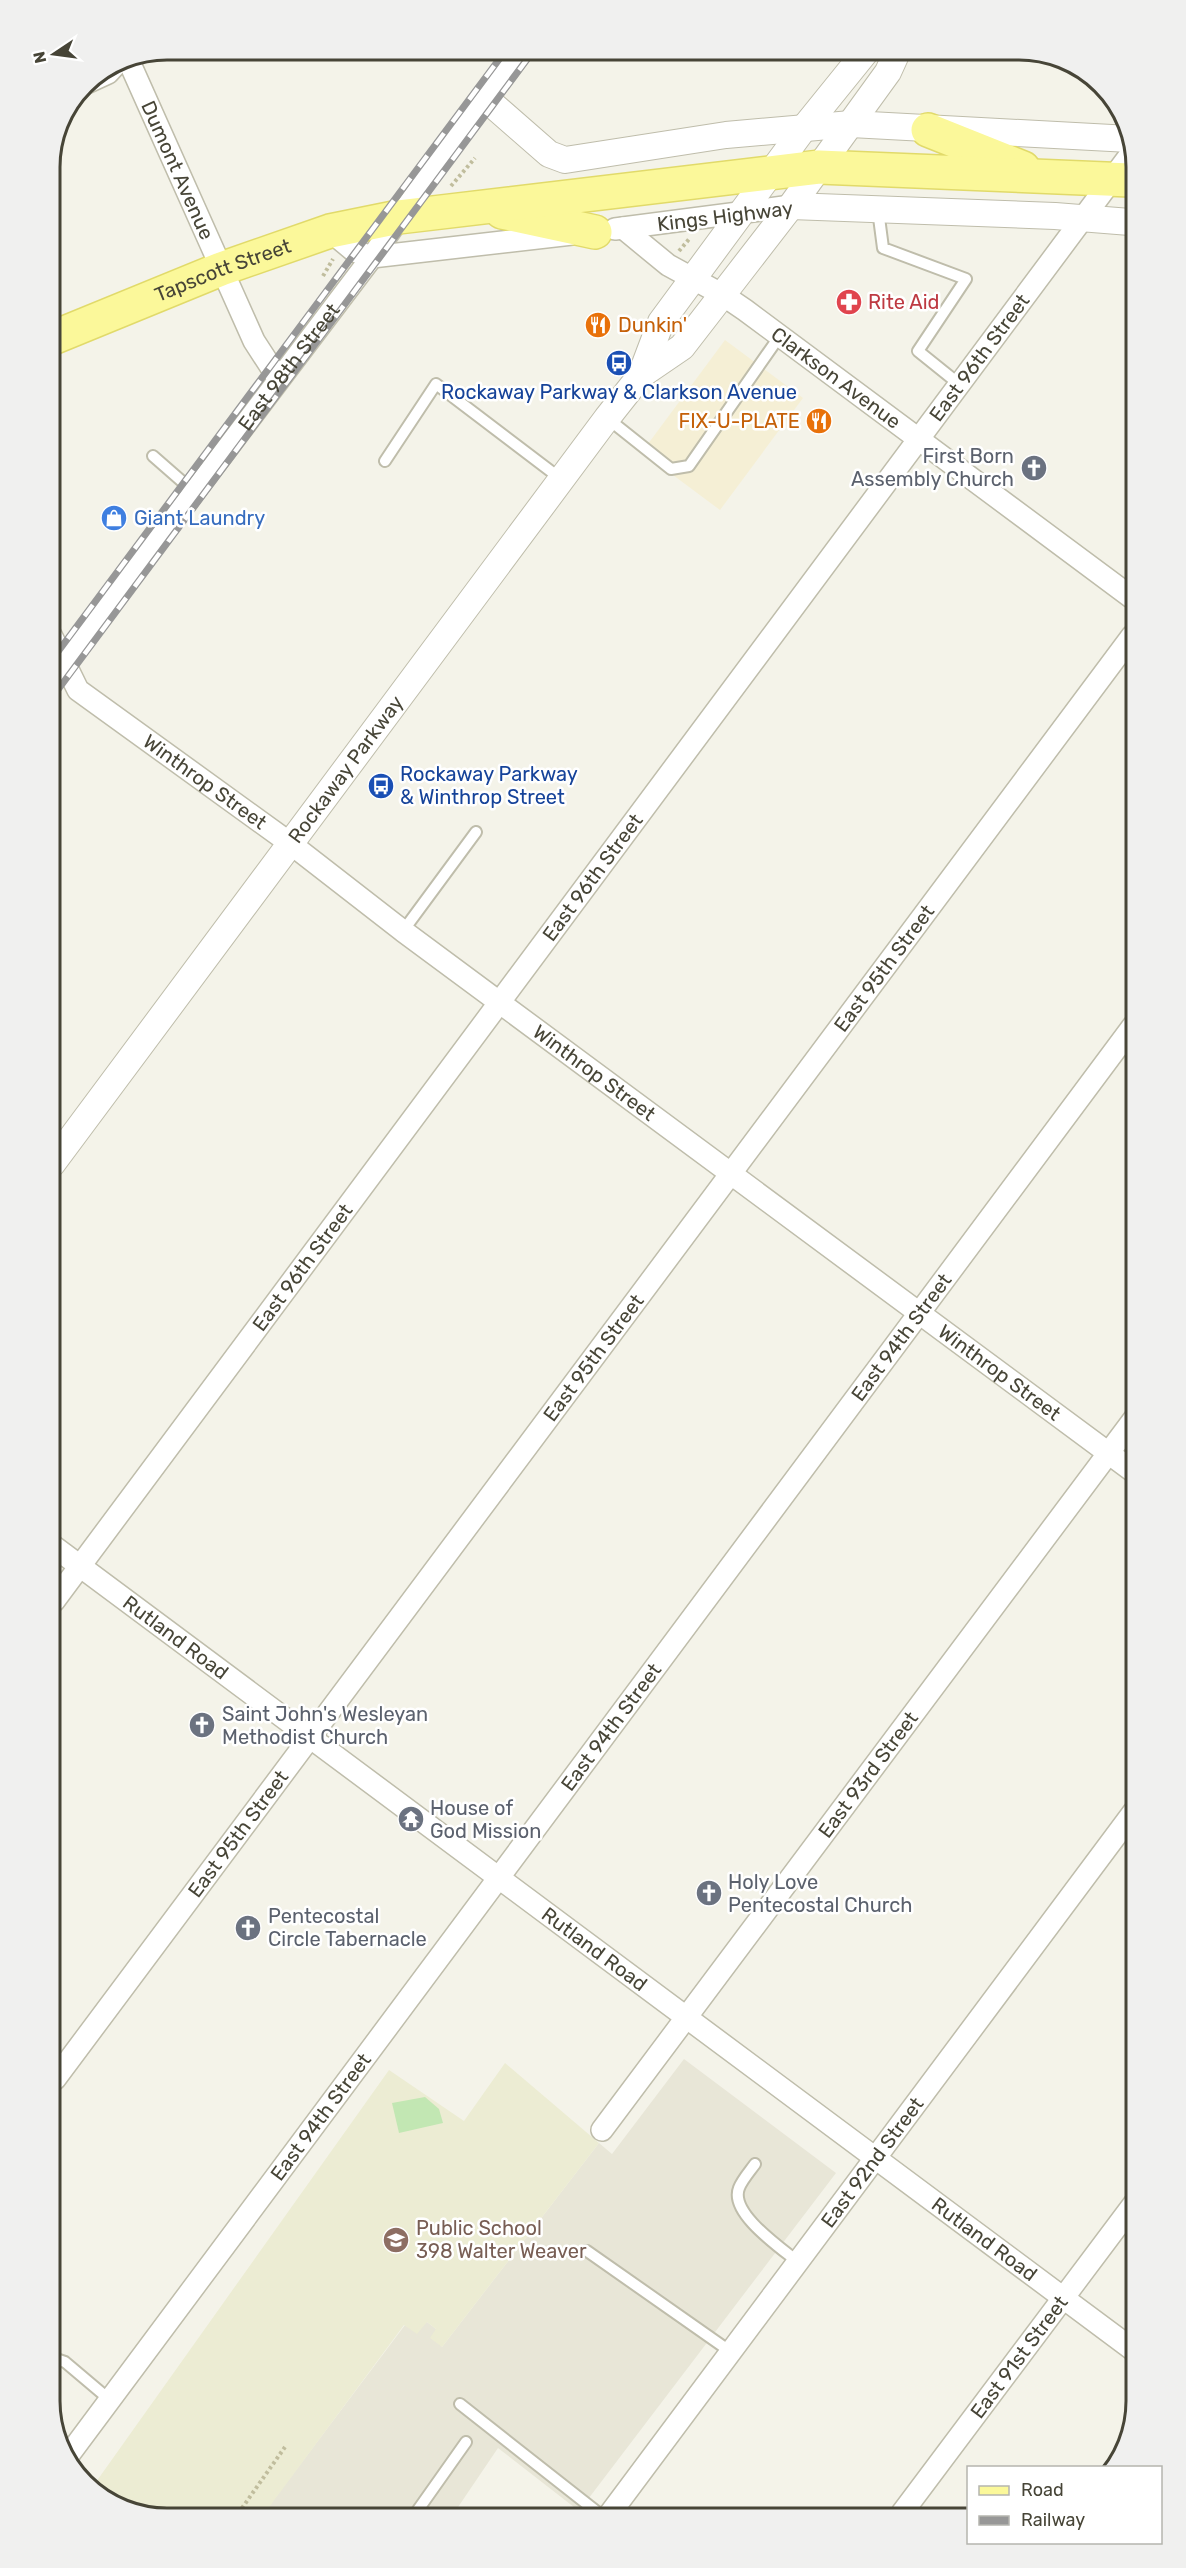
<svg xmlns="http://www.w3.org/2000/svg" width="1186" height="2568" viewBox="0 0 1186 2568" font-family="Rubik,sans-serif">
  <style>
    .residential { fill: #e8e6d7 }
    .commercial { fill: #f5efd5 }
    .education { fill: #ececd3 }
    .green { fill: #c2e7b3 }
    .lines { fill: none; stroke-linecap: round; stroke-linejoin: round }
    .service-casing { stroke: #bfbdab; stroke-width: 14 }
    .minor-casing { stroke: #bfbdab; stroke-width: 24 }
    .tertiary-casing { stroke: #bfbdab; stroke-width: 28 }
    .primary-casing { stroke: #e1da6a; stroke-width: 36 }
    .path { stroke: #c0bd9d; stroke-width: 4; stroke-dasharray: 3 3; stroke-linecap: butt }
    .service { stroke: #fff; stroke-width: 10 }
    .minor { stroke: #fff; stroke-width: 21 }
    .tertiary { stroke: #fff; stroke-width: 26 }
    .primary { stroke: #fbf89a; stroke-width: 33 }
    .rail-casing { stroke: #979797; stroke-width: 7 }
    .rail { stroke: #fff; stroke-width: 4.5; stroke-dasharray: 14; stroke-linecap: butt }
    .labels { text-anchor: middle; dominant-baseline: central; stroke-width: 5; stroke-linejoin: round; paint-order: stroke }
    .street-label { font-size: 20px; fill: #474537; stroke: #fff }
    .health-label { font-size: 20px; fill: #be3a42; stroke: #fff; text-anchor: start }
    .food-label { font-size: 20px; fill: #c56008; stroke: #fff; text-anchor: start }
    .transit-label { font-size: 20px; fill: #164399; stroke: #fff }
    .worship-label { font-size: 20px; fill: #5b616d; stroke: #fff; text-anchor: start }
    .shop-label { font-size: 20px; fill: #366cbe; stroke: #fff; text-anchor: start }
    .education-label { font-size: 20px; fill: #785e54; stroke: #fff; text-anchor: start }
    .rim { fill: none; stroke: #474537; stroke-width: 3 }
  </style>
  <rect width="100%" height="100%" fill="#f4f3e9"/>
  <!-- residential -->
  <path class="residential" d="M684 2059 836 2173 579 2511 498 2448 452 2516 260 2518 405 2325 427 2322 436 2329 442 2347 599 2143 612 2154Z"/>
  <!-- commercial -->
  <path class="commercial" d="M725 340 803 398 720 510 642 452Z"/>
  <!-- education -->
  <path class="education" d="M505 2063 599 2143 442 2347 430 2338 436 2329 427 2322 417 2334 404 2325 261 2518H159L95 2494 91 2489 389 2070 464 2121Z"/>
  <!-- green -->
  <path class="green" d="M425 2097 439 2109 443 2123 399 2133 392 2103Z"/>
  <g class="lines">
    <defs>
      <path id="service" d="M878 210 883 248 966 279 918 351 959 384
        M607 418 671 469 689 466 779 337
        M153 456 193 491
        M385 461 436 384 561 479
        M403 931 476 832
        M755 2164C750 2171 742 2180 739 2188 729 2213 781 2248 798 2262
        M587 2251 731 2352
        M56 2359 65 2362 110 2400
        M460 2404 601 2515
        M413 2517 466 2442"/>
      <g id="minor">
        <path id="s1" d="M127 57 254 341 278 378"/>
        <path d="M84 84 108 73 120 60"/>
        <path id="s2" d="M623 228 668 265 723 295 745 310 1131 597"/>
        <path d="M615 229 791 206"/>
        <path d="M330 231 354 251 372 257 572 234"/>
        <path id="s3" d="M51 635 78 690 291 844 403 931 1134 1472"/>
        <path id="s4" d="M51 681 372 257 427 178 523 50"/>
        <path id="s5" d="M53 1546 1136 2352"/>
        <path id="s6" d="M54 1601 1130 155"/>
        <path id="s7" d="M55 2079 1132 636"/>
        <path id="s8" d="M602 2130 1134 1419"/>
        <path id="s9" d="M68 2456 1133 1026"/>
        <path id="s10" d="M902 2513 1136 2201"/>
        <path id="s11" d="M609 2515 1135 1810"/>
      </g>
      <g id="tertiary">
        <path d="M486 99 549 154 565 160 726 135 851 124 1130 139"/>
        <path d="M791 206 1055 216 1130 222"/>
        <path d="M641 375 661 322 804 128 867 50"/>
        <path id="s12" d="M52 1164 607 418 641 375 682 347 791 206 888 72 898 50"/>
      </g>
      <g id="primary">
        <path d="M928 130 1023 168"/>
        <path d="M502 212 595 232"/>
        <path id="s13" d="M50 339 221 269 330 231 399 217 819 167 1130 180"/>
      </g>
    </defs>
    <!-- service casing -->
    <use href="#service" class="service-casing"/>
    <!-- minor casing -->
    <use href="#minor" class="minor-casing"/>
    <!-- tertiary casing -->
    <use href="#tertiary" class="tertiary-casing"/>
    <!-- primary casing -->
    <use href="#primary" class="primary-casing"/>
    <!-- path -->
    <path class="path" d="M451 186 475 158
      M679 251 690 238
      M323 276 333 259
      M235 2518 285 2447"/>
    <!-- service -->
    <use href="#service" class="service"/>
    <!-- minor -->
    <use href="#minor" class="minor"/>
    <!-- tertiary -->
    <use href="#tertiary" class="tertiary"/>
    <!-- primary -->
    <use href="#primary" class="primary"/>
    <defs>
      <path id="rail" d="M51 661 506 50
        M51 699 534 50"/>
    </defs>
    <!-- rail casing -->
    <use href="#rail" class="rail-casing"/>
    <!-- rail -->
    <use href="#rail" class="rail"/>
  </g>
  <!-- icons -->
  <defs>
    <symbol id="pharmacy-disc" viewBox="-11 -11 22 22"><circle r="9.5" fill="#e0444e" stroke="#fff"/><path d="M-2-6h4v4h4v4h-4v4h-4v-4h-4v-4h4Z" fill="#fff"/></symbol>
    <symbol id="restaurant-disc" viewBox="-11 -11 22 22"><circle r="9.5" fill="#e8710a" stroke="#fff"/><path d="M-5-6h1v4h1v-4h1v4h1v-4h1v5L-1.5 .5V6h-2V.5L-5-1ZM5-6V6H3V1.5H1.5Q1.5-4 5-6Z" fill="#fff"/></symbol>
    <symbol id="bus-disc" viewBox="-11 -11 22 22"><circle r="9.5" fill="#1a4fb4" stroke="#fff"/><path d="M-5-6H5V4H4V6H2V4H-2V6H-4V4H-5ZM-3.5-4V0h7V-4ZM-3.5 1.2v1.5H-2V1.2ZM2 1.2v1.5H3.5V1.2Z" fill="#fff"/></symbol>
    <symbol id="church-disc" viewBox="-11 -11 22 22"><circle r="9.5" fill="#6b7280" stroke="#fff"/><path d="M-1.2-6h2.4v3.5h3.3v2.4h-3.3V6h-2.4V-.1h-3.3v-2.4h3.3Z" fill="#fff"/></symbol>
    <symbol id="shop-disc" viewBox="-11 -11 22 22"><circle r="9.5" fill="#3f7fe0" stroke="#fff"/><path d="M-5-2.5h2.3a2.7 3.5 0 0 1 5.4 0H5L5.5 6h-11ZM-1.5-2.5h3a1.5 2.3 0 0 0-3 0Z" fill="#fff"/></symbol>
    <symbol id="temple-disc" viewBox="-11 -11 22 22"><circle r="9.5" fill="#6b7280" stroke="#fff"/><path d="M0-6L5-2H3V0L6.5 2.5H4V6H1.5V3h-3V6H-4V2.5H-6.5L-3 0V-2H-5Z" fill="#fff"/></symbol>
    <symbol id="school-disc" viewBox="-11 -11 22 22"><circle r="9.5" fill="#8d6e63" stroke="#fff"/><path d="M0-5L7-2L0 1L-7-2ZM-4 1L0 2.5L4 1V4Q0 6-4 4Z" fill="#fff"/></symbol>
  </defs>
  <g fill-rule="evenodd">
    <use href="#pharmacy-disc" x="834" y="287" width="30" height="30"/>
    <use href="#restaurant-disc" x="583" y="310" width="30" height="30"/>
    <use href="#bus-disc" x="604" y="348" width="30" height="30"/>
    <use href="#restaurant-disc" x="804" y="406" width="30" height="30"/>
    <use href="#church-disc" x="1019" y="453" width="30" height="30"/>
    <use href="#shop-disc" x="99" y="503" width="30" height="30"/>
    <use href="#bus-disc" x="366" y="771" width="30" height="30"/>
    <use href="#church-disc" x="187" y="1710" width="30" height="30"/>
    <use href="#temple-disc" x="396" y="1804" width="30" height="30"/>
    <use href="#church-disc" x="694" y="1878" width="30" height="30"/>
    <use href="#church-disc" x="233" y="1913" width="30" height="30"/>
    <use href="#school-disc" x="381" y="2225" width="30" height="30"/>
  </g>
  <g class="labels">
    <!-- street labels -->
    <g class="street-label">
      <text stroke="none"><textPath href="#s1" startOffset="124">Dumont Avenue</textPath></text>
      <text transform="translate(725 216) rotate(-7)">Kings Highway</text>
      <text stroke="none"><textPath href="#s13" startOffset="186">Tapscott Street</textPath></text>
      <text stroke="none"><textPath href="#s6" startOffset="1550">East 96th Street</textPath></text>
      <text stroke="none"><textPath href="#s4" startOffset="394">East 98th Street</textPath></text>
      <text stroke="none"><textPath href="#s2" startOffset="261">Clarkson Avenue</textPath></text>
      <text stroke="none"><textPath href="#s12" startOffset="492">Rockaway Parkway</textPath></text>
      <text stroke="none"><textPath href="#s3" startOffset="218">Winthrop Street</textPath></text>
      <text stroke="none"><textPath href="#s6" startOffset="902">East 96th Street</textPath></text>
      <text stroke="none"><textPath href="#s7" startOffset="1386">East 95th Street</textPath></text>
      <text stroke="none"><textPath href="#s3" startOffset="704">Winthrop Street</textPath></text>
      <text stroke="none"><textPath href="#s6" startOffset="416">East 96th Street</textPath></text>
      <text stroke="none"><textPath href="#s9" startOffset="1395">East 94th Street</textPath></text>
      <text stroke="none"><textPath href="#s7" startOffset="900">East 95th Street</textPath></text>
      <text stroke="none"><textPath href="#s3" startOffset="1208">Winthrop Street</textPath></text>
      <text stroke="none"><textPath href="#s5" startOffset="153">Rutland Road</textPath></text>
      <text stroke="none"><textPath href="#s9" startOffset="909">East 94th Street</textPath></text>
      <text stroke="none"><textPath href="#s8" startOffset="444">East 93rd Street</textPath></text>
      <text stroke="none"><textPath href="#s7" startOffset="306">East 95th Street</textPath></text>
      <text stroke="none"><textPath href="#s5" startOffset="675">Rutland Road</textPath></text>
      <text stroke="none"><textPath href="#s9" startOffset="423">East 94th Street</textPath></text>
      <text stroke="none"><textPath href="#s11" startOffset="440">East 92nd Street</textPath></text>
      <text stroke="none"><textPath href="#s5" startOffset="1161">Rutland Road</textPath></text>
      <text stroke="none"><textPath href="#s10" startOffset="195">East 91st Street</textPath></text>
    </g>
    <!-- health labels -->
    <g class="health-label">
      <text x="868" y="302">Rite Aid</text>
    </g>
    <!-- food labels -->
    <g class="food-label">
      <text x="618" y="325">Dunkin'</text>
      <text x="800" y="421" text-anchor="end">FIX-U-PLATE</text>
    </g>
    <!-- transit labels -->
    <g class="transit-label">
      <text x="619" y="392">Rockaway Parkway &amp; Clarkson Avenue</text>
      <text x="400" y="774" text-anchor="start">Rockaway Parkway<tspan x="400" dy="23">&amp; Winthrop Street</tspan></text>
    </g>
    <!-- worship labels -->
    <g class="worship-label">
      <text x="1014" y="456" text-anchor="end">First Born<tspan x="1014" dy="23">Assembly Church</tspan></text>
      <text x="222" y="1714">Saint John's Wesleyan<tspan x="222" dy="23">Methodist Church</tspan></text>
      <text x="430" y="1808">House of<tspan x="430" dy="23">God Mission</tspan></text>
      <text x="728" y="1882">Holy Love<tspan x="728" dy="23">Pentecostal Church</tspan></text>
      <text x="268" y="1916">Pentecostal<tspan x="268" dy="23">Circle Tabernacle</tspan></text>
    </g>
    <!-- shop labels -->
    <g class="shop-label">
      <text x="134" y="518">Giant Laundry</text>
    </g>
    <!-- education labels -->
    <g class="education-label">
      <text x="416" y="2228">Public School<tspan x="416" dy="23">398 Walter Weaver</tspan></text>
    </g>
  </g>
  <!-- crop -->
  <path d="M0 0H1186V2568H0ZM167 60H1019A107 107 0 0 1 1126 167V2401A107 107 0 0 1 1019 2508H167A107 107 0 0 1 60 2401V167A107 107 0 0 1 167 60Z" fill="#f0f0ef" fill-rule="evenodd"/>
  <path class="rim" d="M167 60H1019A107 107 0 0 1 1126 167V2401A107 107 0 0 1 1019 2508H167A107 107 0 0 1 60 2401V167A107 107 0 0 1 167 60Z"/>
  <!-- legend -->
  <rect x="967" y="2466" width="195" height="78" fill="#ffffff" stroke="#b5b5af" stroke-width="1.5"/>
  <rect x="979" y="2486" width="30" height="9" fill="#fbf89a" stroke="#b5b5af" stroke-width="1.5"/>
  <text x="1021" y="2496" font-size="18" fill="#474537">Road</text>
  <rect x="979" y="2516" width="30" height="9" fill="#979797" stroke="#b5b5af" stroke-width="1.5"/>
  <text x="1021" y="2526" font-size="18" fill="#474537">Railway</text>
  <!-- north arrow -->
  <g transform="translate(54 54) rotate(257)" stroke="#ffffff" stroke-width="4.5" paint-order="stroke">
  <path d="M0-4.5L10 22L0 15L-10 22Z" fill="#474537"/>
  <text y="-9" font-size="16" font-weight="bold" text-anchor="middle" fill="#474537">N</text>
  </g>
</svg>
